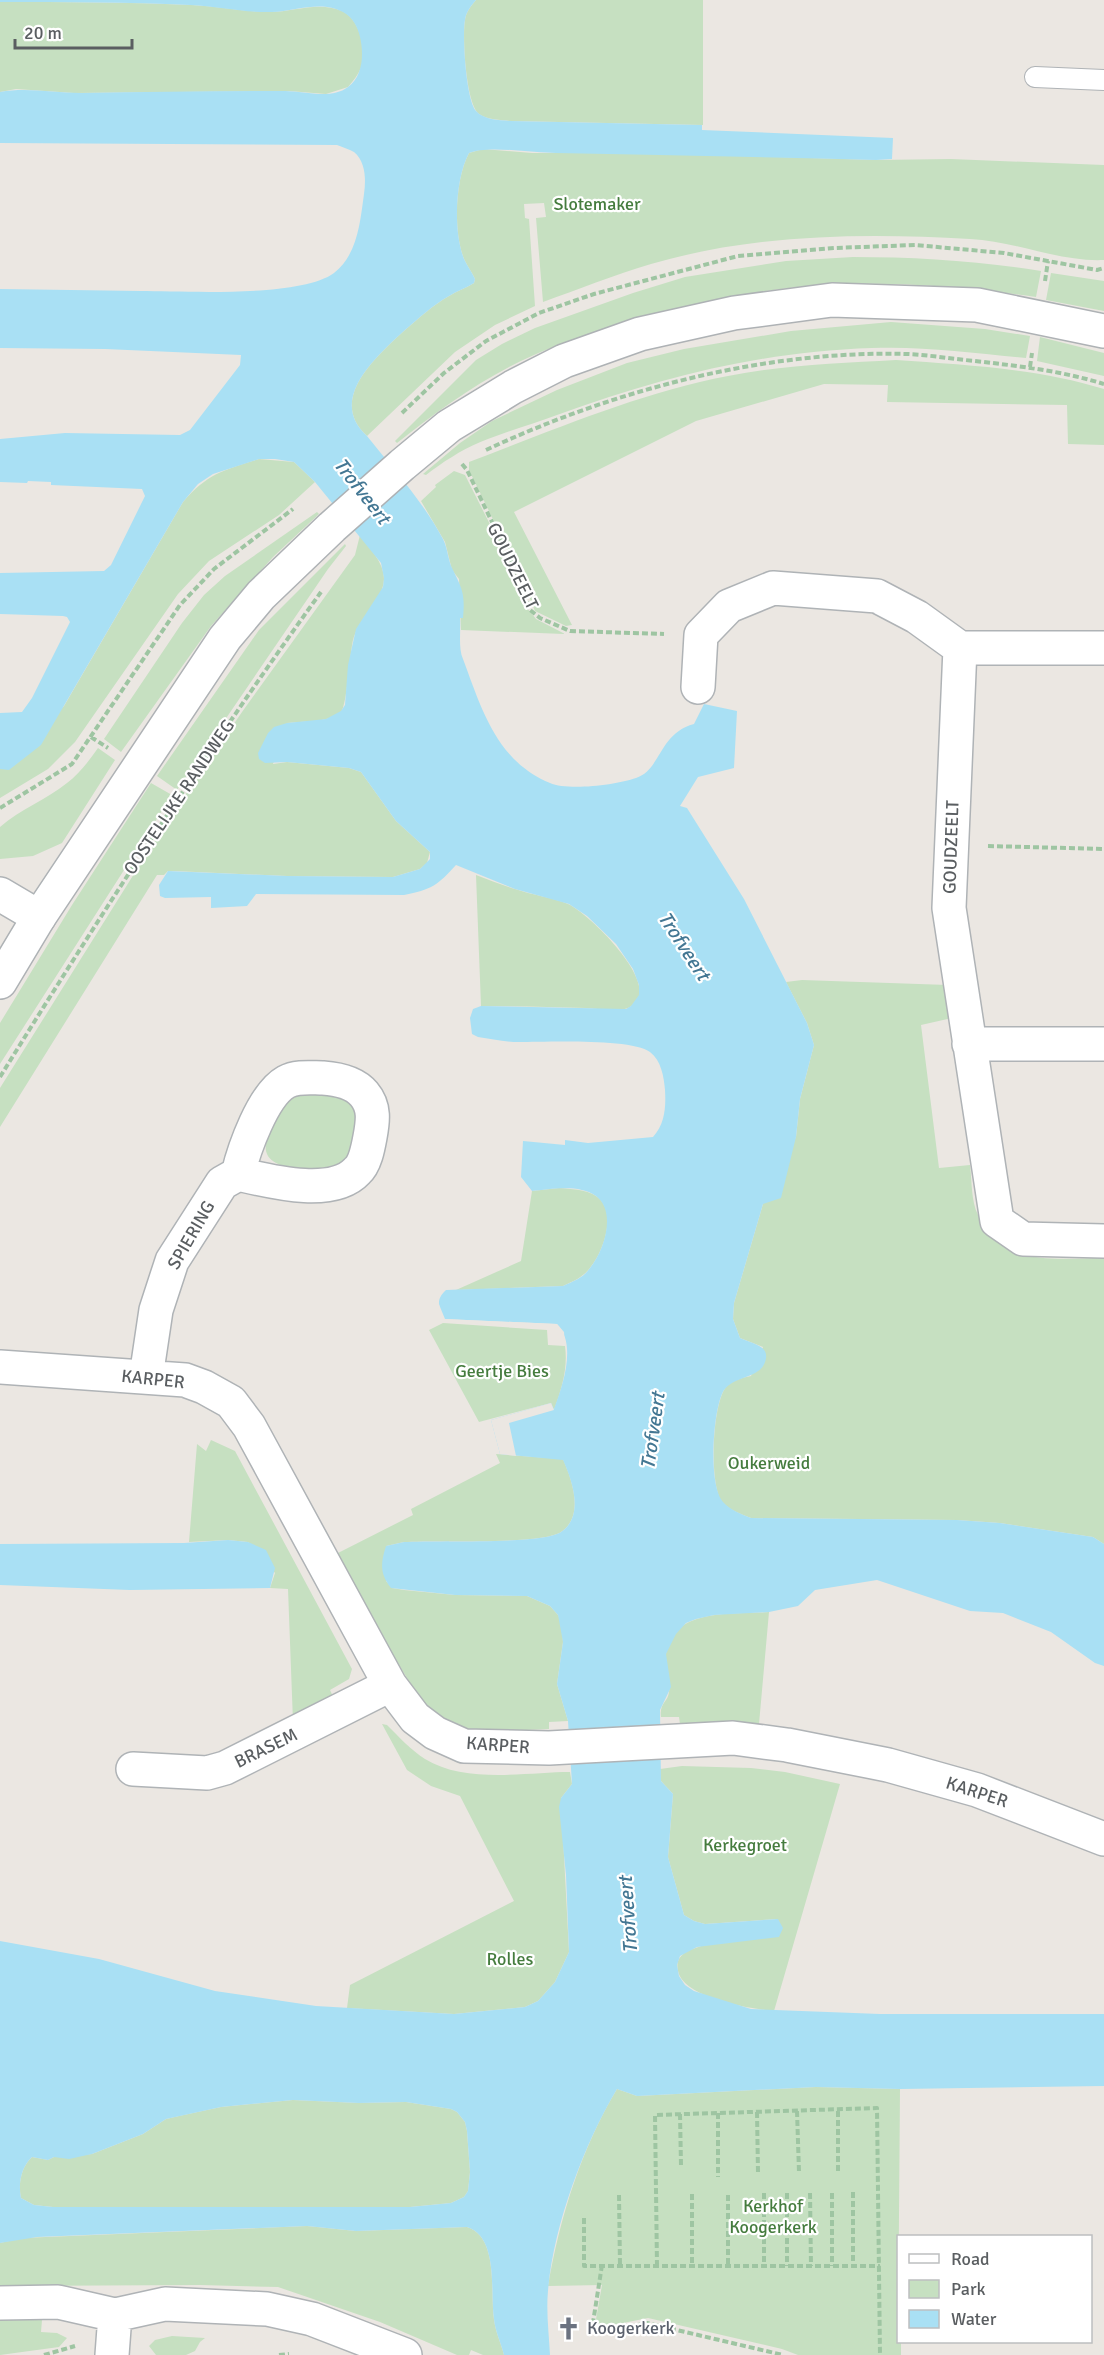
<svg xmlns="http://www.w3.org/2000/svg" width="1104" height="2355" viewBox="0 0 1104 2355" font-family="Signika,sans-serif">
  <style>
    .green { fill: #c6e0c1 }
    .water { fill: #a9e0f4; fill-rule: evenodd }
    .pier { fill: #ebe7e2 }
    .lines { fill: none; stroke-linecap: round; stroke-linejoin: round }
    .lane-casing { stroke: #afb3b6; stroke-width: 22 }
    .street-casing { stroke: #afb3b6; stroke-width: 36 }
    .secondary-casing { stroke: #aeb2b5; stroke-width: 36 }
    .path { stroke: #9ec5a2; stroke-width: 4; stroke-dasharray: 6 3; stroke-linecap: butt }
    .lane { stroke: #fff; stroke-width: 20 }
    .street { stroke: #fff; stroke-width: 33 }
    .secondary { stroke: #fff; stroke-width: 33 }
    .labels { text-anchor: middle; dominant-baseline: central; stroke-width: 4.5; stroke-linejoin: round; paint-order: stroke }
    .park-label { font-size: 18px; fill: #457c3e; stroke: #fff }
    .street-label { font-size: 18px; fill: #5a5e61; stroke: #fff }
    .worship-label { font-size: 18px; fill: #5b616d; stroke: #fff; text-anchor: start }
    .water-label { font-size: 20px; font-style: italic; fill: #437793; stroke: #fff }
  </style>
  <rect width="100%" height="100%" fill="#ebe7e2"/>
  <!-- green -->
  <path class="green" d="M476 0H703V125L511 121C501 120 488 120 479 114 466 104 462 37 465 20 466 12 471 6 476 0Z
    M0 2C64 2 128 2 192 5 218 6 244 12 270 12 294 12 318 1 342 11 360 19 367 50 361 68 358 75 353 81 348 87L326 94 289 91 74 93 16 89 0 92Z
    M483 149 532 153H650L876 160 951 159 1104 165V260C1059 262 1015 241 970 239 863 233 754 234 651 264 614 275 579 289 543 302L536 218 546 217 544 203 524 204 525 218 529 219 535 306 495 325 455 352 367 436C326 399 378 355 405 330 419 318 433 305 449 296 457 291 466 288 474 283L475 279C472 272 467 266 464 259 453 231 455 179 469 153Z
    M853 257C916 257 978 261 1041 271L1036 297C967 287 897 281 828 285 756 288 684 305 615 327 588 336 560 343 534 355 484 377 440 409 397 443L395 441 476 360 502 344 535 328 633 293 685 277 786 261Z
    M1051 273 1104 281V311L1046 300Z
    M891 322 985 329 1030 336 1026 358C975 353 923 346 872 348 759 352 662 377 557 415 523 428 483 437 452 457 443 462 434 469 426 475L423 474 460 443 492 421 557 390 627 363 684 349 791 331Z
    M1040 337 1104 353V376L1037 361Z
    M896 360C965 365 1037 368 1104 389V445L1068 444 1067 405 887 402 888 385 824 384 696 421 514 512 572 625 566 626 535 611 522 579 469 470V462C554 430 639 393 728 376 784 365 840 363 896 360Z
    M259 459 294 462 315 482 279 515 209 561 178 594 75 742 48 769 0 798V769H4L64 706 183 502C208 473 224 470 259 459Z
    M454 471 465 475 507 558 527 608 536 619 565 634 461 630 459 579 452 570 445 542 421 501 436 487 435 485Z
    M317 512 319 514 273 557 211 626 121 752 104 739 182 623 204 595 225 576Z
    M360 535C369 548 384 562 384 579 383 602 359 618 353 640 350 653 347 705 341 712 329 723 303 721 287 723L273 764 287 762 349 768 361 772 396 821 430 852 427 863 420 869 393 877 287 876 174 871H168L164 875H157L0 1127V1088L164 826 242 712 355 555Z
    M345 544 346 546 328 569 177 790 157 776 259 630Z
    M98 748 115 760 62 843 33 856 0 859V827C20 809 46 800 67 783 79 774 89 761 98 748Z
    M151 783 172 795 0 1064V1023L72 905Z
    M476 875C489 880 502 885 515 889 532 895 551 897 568 904 589 913 670 992 628 1008 616 1012 599 1009 587 1008 552 1007 517 1006 481 1006Z
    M802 980 948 985 952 1018 921 1025 939 1168 970 1165C972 1181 971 1201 978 1215 1002 1268 1057 1258 1104 1258V1544L1093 1537 1000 1523 957 1520 751 1518C741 1514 729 1510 722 1502 709 1485 712 1404 726 1387 732 1380 742 1378 751 1376L763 1347 740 1338 733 1319 734 1303 763 1204 796 1137 800 1099 814 1045 807 1023 786 982Z
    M311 1092 341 1094 357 1108 353 1155C346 1159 337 1169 330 1170 323 1172 313 1170 306 1169 267 1167 254 1154 277 1118 287 1101 291 1096 311 1092Z
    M559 1188C570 1189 586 1189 596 1196 618 1210 604 1251 590 1268 583 1277 574 1281 563 1286L456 1290 521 1261 532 1191Z
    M443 1323 547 1330 548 1345 565 1346C568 1368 562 1388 554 1410L551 1403 479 1422 429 1330Z
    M211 1440 235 1451 352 1669 349 1679 330 1690 335 1701 293 1722 288 1589 270 1588 275 1573 248 1542 228 1540 189 1542 197 1444 206 1451Z
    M496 1454 563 1459C572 1480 585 1516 561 1532 542 1545 434 1540 404 1542L386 1546V1581L392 1588 404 1590 455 1595 527 1596 550 1606 558 1615 562 1624 563 1642 557 1684 568 1721 549 1722V1729L481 1732 463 1729 439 1716 422 1702 394 1657 338 1553 413 1515 411 1509 500 1463Z
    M769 1612 759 1724H680L679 1717H661C659 1703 668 1702 669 1692 671 1680 665 1666 666 1654 672 1607 735 1615 769 1612Z
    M382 1724 387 1725C399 1737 411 1750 425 1759 465 1784 528 1772 570 1772L572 1784 561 1798 569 1952 555 1982 538 2001 525 2007 454 2014 347 2008 350 1985 514 1901 460 1796 431 1786 407 1770Z
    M682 1766 751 1768 785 1772 840 1784 774 2011C751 2009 683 1998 678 1971 676 1961 679 1957 687 1951L778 1919 705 1924 694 1921 684 1915 668 1857 673 1794 661 1781 660 1769Z
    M816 2087 900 2089 898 2342H901V2355H798L782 2349 648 2318 613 2325H595L602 2285 548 2286C560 2217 581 2149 617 2089L637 2096Z
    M293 2100 359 2103 406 2102 451 2109 457 2112 465 2122 467 2131 470 2172 468 2191 464 2197 451 2203 410 2207H53L34 2205 21 2198C18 2184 21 2167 32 2157L48 2160 54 2157 92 2154 143 2134 166 2119 179 2116 221 2107Z
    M307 2226 356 2231 467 2227C499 2237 490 2292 494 2319 495 2331 501 2343 504 2355H483L471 2350 469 2355H457L380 2322 278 2287 200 2285 0 2286V2243L22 2238Z
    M0 2320H42L41 2332 57 2333 67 2338 59 2347 0 2355Z
    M172 2336 205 2338 200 2342 195 2351 186 2355H156L149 2346 155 2340Z"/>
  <!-- water -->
  <path class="water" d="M0 0H476C471 6 466 12 465 20 462 35 466 100 476 111 484 120 499 120 511 121L702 125V130L893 138 892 159 876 160C769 157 662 155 556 153 534 153 487 145 469 153 455 179 453 231 464 259 467 266 472 272 475 279L474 283C466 288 457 291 449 296 433 305 419 318 405 330 378 355 326 399 367 436 394 470 422 500 443 539 448 549 448 561 453 570 463 590 465 595 463 618H460C461 630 458 648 463 659 481 707 496 761 550 783 568 791 616 785 636 778 661 770 659 733 694 724L704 704 737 711 734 768 698 777 680 806 687 808 744 899 807 1023 814 1045 800 1099 796 1137 781 1198 763 1204 734 1303 733 1319 740 1338C750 1343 768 1345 766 1358 763 1381 730 1374 722 1394 713 1414 708 1485 723 1502 730 1510 741 1514 751 1518L957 1520 1000 1523 1093 1537 1104 1544V1666L1095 1663 1051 1632 1003 1613 970 1611 877 1580 815 1590 798 1606 769 1612 714 1615 696 1619 686 1623 676 1634 666 1654 671 1687 660 1710 661 1781 673 1794 668 1857 684 1915 694 1921 705 1924 778 1919 783 1928 779 1937 697 1947 680 1956 677 1965 679 1976 685 1985 694 1991 751 2009 880 2014H1104V2086L900 2089 816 2087 637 2096 617 2089C584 2144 553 2227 548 2291 546 2312 549 2334 550 2355H504C501 2343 495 2331 494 2319 490 2292 499 2237 467 2227L356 2231 307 2226 37 2237 0 2243V1941L99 1959 215 1991 316 2006 454 2014 525 2007 538 2001 555 1982 569 1952 566 1875 559 1807 561 1798 572 1784 568 1721 557 1684 563 1642 558 1615 550 1606 527 1596 455 1595 391 1588C379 1573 381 1562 386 1546L404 1542C434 1540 542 1545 561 1532 585 1516 572 1480 563 1460L500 1454 491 1420 551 1403 554 1409C563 1385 577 1344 557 1324L444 1319C439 1307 435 1300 446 1290L563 1286C574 1281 583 1278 590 1268 604 1251 617 1212 596 1196 580 1184 551 1189 532 1191L521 1177 523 1141 565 1145V1140L588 1143 653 1137C665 1124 666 1107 665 1090 664 1077 661 1060 650 1052 632 1038 545 1042 519 1042 505 1042 491 1039 478 1037L472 1034 470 1018 473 1009 481 1006 626 1009 631 1006 639 995V985L633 969 616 944 587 916 569 904 515 889 456 865C438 885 431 890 404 895L256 894 247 906 211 908V897L165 898 160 896 159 885 168 871 287 876 393 877 420 869 430 859V852L396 821 361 772 349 768 287 762 265 763 259 759 258 753 268 733 274 727 287 723 326 719 341 711 345 705 348 665 356 629 383 587 384 578 381 563 315 482 294 462 275 459H259L213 474 198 484 183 502 41 745 9 770 0 769V713L22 712 32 698 70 622 67 617 63 616 0 614V573L104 571 111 565 145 496 142 489 51 485V482L28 481 27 483 0 482V439L65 433 180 435 190 430 240 365 241 355 105 349 0 348V289C47 290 94 290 141 291 185 291 300 298 334 273 358 254 360 222 364 194 366 180 366 162 354 152 349 149 342 147 337 145L0 143V92C27 87 54 93 81 93 149 92 217 91 285 91 305 91 331 100 348 87 363 76 364 54 360 37 358 28 353 17 343 12 322 0 295 11 272 12 245 13 217 6 190 5 127 2 64 2 0 2ZM293 2100 359 2103 406 2102 451 2109 457 2112 465 2122 467 2131 470 2172 468 2191 464 2197 451 2203 410 2207H53L34 2205 21 2198C18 2184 21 2167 32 2157L48 2160 54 2157 69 2159 92 2154 143 2134 166 2119 221 2107Z
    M228 1540 248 1542 266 1550 275 1568 270 1588 130 1590 0 1585V1544L184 1543Z"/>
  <!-- pier -->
  <path class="pier" d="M438 1302 445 1319 557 1324 564 1332 565 1346 562 1345 561 1333 555 1327 444 1322 435 1304Z
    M551 1403 554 1410 509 1423 516 1456 500 1454 491 1420Z"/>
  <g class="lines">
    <defs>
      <path id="lane" d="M1035 77 1104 80"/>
      <path id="street" d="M960 648 949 908 997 1221 1023 1239 1104 1241
        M698 687 701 635 729 606 773 588 877 596 917 617 960 648H1104
        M0 894 39 917
        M969 1044H1104
        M0 1367 185 1380 204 1387 231 1402 249 1426 390 1685 415 1718 435 1733 464 1746 549 1748 733 1738 787 1745 888 1765 977 1790 1104 1839
        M146 1377 156 1310 172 1261 222 1183 238 1174C269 1181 332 1198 357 1171 365 1164 368 1148 370 1137 373 1121 375 1107 364 1094 354 1082 337 1079 323 1078 311 1078 297 1076 286 1082 263 1095 244 1149 238 1174
        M133 1769 207 1773 225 1768 390 1685
        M0 2303 58 2302 115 2315 165 2304 267 2309 312 2319 405 2355
        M112 2355 115 2315"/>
      <path id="secondary" d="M0 982 39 917 225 638 261 595 332 527 402 465 449 426 513 387 564 361 640 334 734 313 832 300 977 305 1104 331"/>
    </defs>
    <!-- lane casing -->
    <use href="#lane" class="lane-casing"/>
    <!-- street casing -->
    <use href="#street" class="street-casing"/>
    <!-- secondary casing -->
    <use href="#secondary" class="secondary-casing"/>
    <!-- path -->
    <path class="path" d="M1045 281 1048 261
      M1030 367 1032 353
      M402 413 444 373 486 341 539 313 594 294 738 256 835 248 915 245 1004 253 1097 270 1104 268
      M486 450C614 390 765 350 907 354 930 355 952 359 975 361 1019 366 1062 371 1104 384
      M462 464 467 470 519 578 530 610 540 618 570 631 664 634
      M91 737 108 748
      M0 808 72 764 180 605 214 569 293 509
      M988 846 1104 849
      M0 1077C102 912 208 749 321 592
      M797 2111 799 2172
      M757 2112 758 2172
      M718 2113V2177
      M680 2114 681 2165
      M838 2171V2109
      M853 2192V2266
      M764 2193V2266
      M787 2193V2266
      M810 2193 811 2266
      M832 2193V2266
      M692 2194V2266
      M619 2195 620 2266
      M728 2195V2266
      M584 2218V2266H880
      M602 2265 592 2329 614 2330 647 2323 783 2355
      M657 2266 655 2115 877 2108 880 2355
      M44 2355 75 2346
      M279 2355 289 2354"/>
    <!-- lane -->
    <use href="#lane" class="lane"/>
    <!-- street -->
    <use href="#street" class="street"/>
    <!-- secondary -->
    <use href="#secondary" class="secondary"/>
  </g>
  <!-- icons -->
  <defs>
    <symbol id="church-bare" viewBox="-9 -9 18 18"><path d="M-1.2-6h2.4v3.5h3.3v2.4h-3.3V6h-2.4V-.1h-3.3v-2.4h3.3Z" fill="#6b7280" stroke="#fff" stroke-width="2.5" paint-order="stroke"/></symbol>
  </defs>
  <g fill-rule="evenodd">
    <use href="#church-bare" x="552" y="2312" width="33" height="33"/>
  </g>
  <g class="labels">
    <!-- park labels -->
    <g class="park-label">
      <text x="597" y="204">Slotemaker</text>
      <text x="502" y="1371">Geertje Bies</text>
      <text x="769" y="1463">Oukerweid</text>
      <text x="745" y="1845">Kerkegroet</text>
      <text x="510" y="1959">Rolles</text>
      <text x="773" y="2206">Kerkhof<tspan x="773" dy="21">Koogerkerk</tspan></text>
    </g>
    <!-- street labels -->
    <g class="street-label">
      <text transform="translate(513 566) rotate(64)">GOUDZEELT</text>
      <text transform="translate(179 797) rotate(-56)">OOSTELIJKE RANDWEG</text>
      <text transform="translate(951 847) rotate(-88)">GOUDZEELT</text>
      <text transform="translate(191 1235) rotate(-60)">SPIERING</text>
      <text transform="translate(153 1379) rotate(6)">KARPER</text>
      <text transform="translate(498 1745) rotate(4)">KARPER</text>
      <text transform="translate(266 1748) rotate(-26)">BRASEM</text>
      <text transform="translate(977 1792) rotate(18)">KARPER</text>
    </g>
    <!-- worship labels -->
    <g class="worship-label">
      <text x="587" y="2328">Koogerkerk</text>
    </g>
    <!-- water labels -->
    <g class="water-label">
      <text transform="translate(362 491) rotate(52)">Trofveert</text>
      <text transform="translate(684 946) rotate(57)">Trofveert</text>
      <text transform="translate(653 1431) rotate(-82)">Trofveert</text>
      <text transform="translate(628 1915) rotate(-94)">Trofveert</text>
    </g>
  </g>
  <!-- legend -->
  <rect x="897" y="2235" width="195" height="108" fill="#ffffff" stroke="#bdbfc0" stroke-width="1.5"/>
  <rect x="909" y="2254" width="30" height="9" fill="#ffffff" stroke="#bdbfc0" stroke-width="1.5"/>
  <text x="951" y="2265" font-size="18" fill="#5a5e61">Road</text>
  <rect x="909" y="2280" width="30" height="18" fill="#c6e0c1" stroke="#bdbfc0" stroke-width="1.5"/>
  <text x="951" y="2295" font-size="18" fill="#5a5e61">Park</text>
  <rect x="909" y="2310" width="30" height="18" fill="#a9e0f4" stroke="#bdbfc0" stroke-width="1.5"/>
  <text x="951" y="2325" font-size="18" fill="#5a5e61">Water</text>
  <!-- scale -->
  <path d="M15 39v9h117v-9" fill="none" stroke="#5a5e61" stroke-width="3"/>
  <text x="24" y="39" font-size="18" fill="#5a5e61" stroke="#ffffff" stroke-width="4.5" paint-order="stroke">20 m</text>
</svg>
